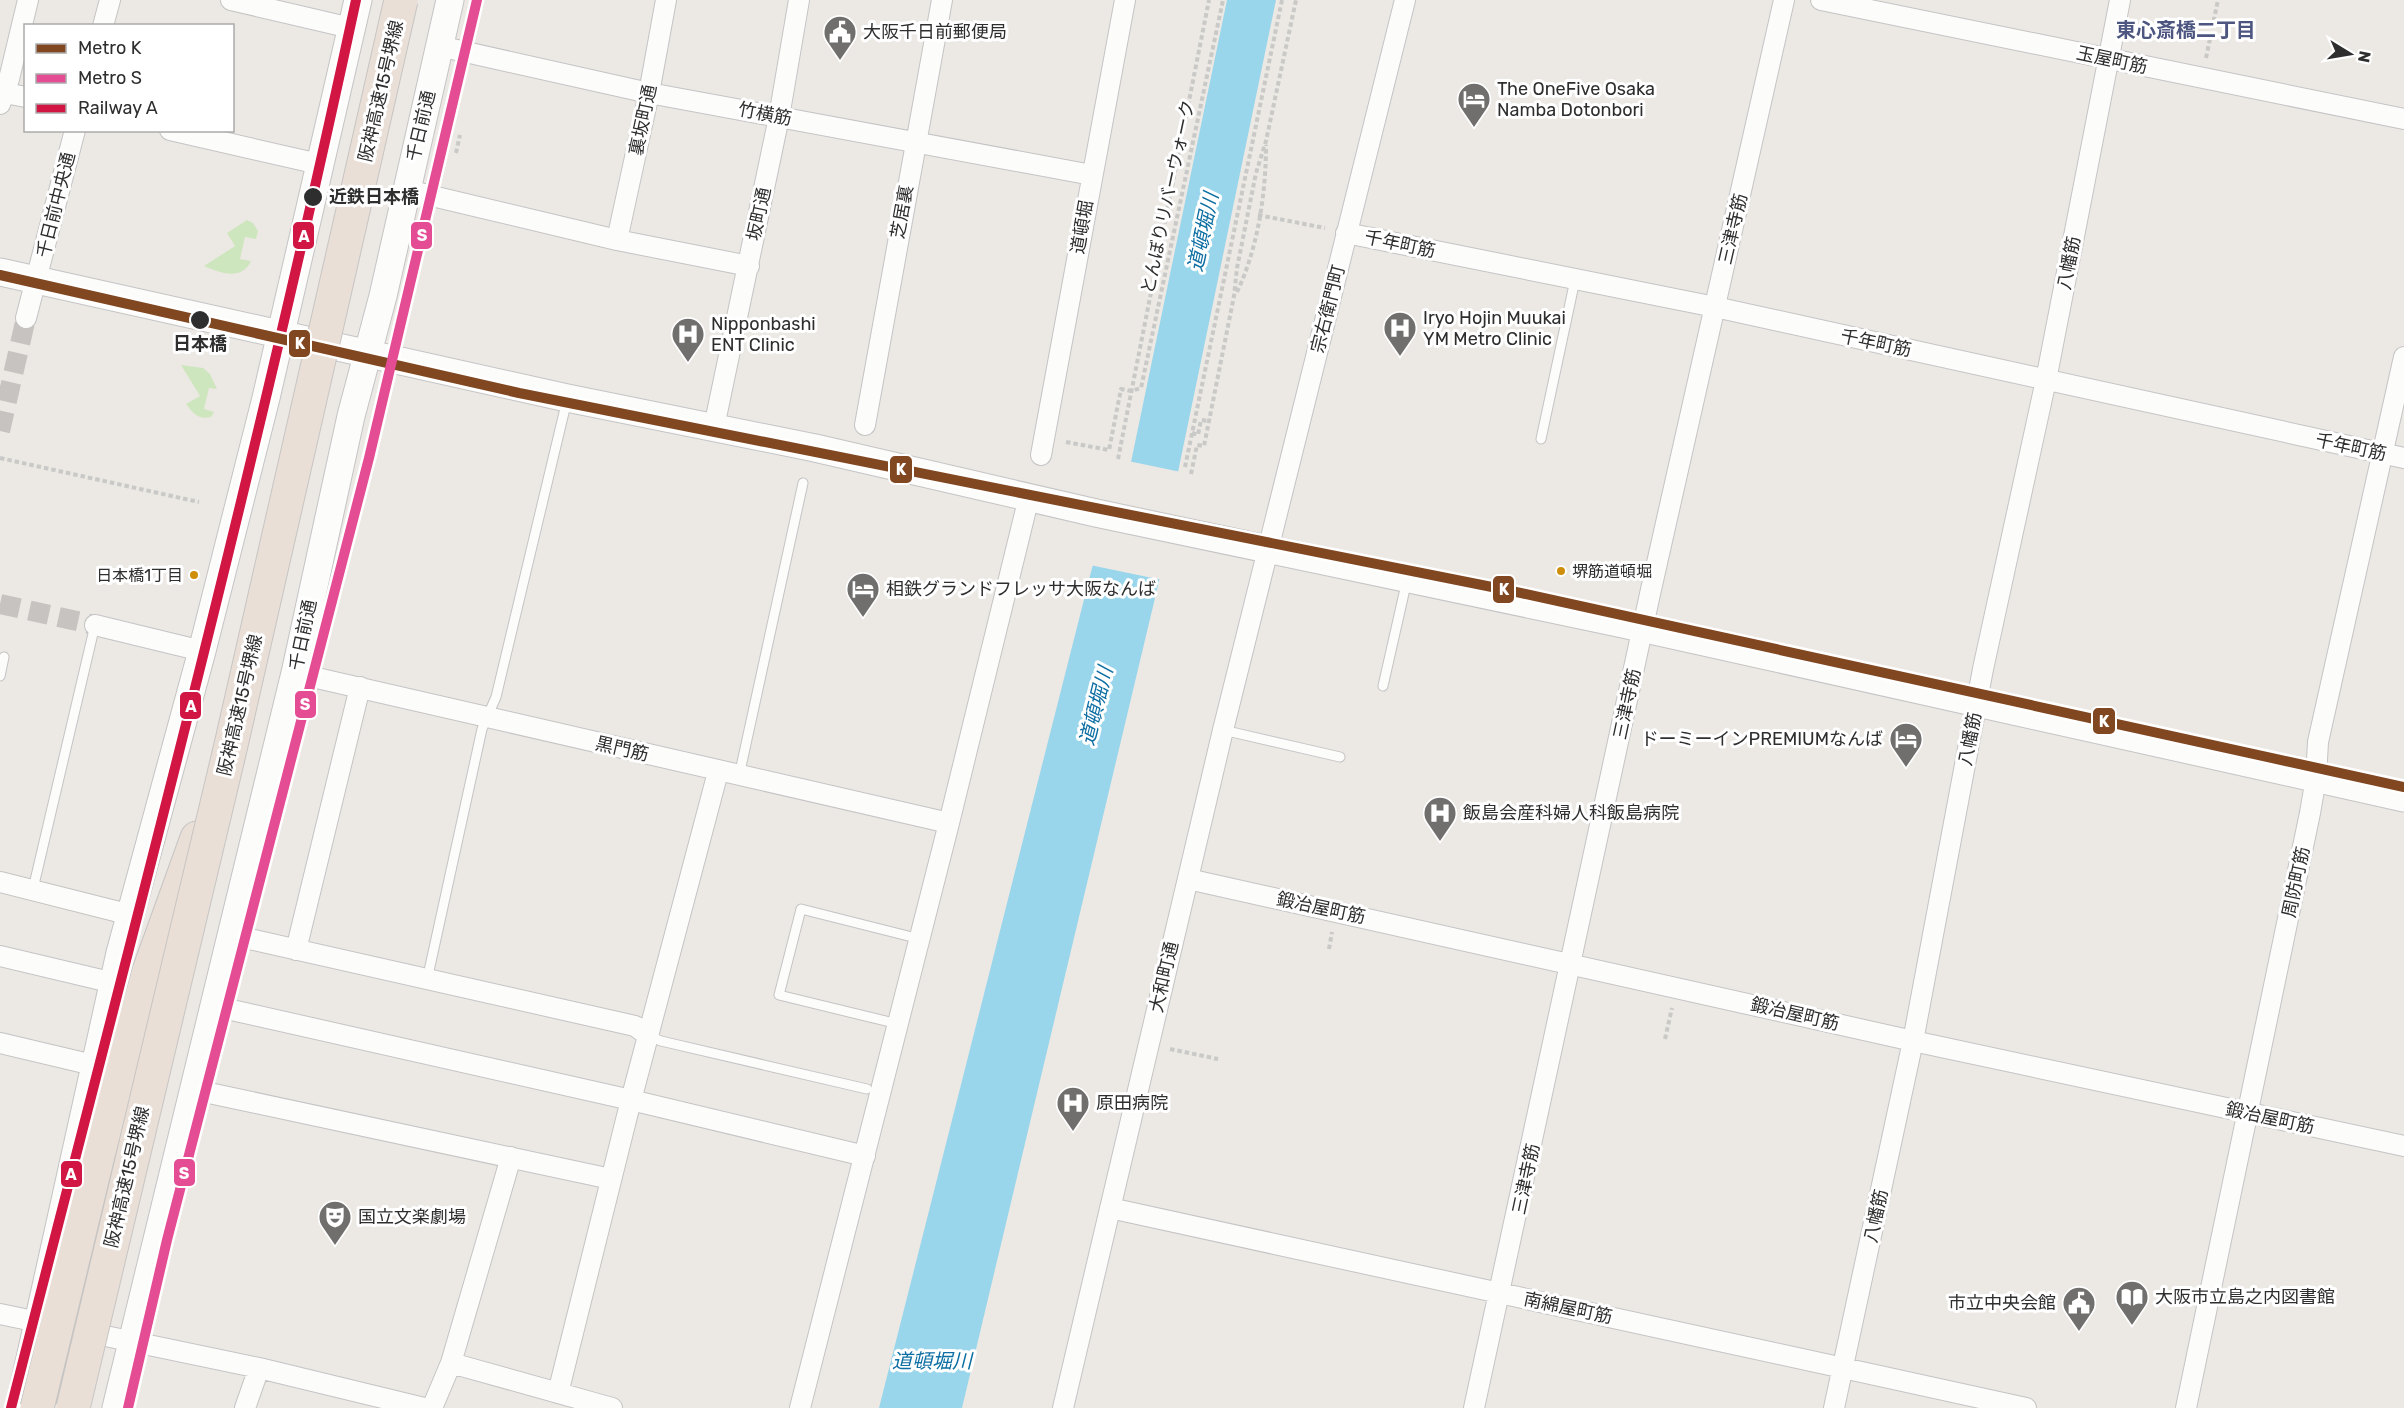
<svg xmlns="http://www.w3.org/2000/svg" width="2404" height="1408" viewBox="0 0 2404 1408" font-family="Rubik,'Noto Sans JP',sans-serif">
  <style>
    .green { fill: #cee6be }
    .water { fill: #99d6ec }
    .pier { fill: #ece8e4 }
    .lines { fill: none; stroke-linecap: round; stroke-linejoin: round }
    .street-tunnel { stroke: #c6c3c0; stroke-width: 20; stroke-dasharray: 20 10; stroke-linecap: butt }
    .lane-casing { stroke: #c5c4c5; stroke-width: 11 }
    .street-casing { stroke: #c5c4c5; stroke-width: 22 }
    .secondary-casing { stroke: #c5c4c5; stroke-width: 29 }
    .highway-casing { stroke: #c6c5c4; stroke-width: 35 }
    .path { stroke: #c9c9c8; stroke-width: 4; stroke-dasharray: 4.5 3; stroke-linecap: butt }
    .lane { stroke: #fcfcfb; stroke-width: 9 }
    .street { stroke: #fcfcfb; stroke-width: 20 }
    .secondary { stroke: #fcfcfb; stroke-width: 27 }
    .highway { stroke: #eadfd6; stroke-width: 33 }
    .highway-bridge-casing { stroke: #c6c5c4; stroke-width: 35; stroke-linecap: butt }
    .highway-bridge { stroke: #eadfd6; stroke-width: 33 }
    .rail-1-casing { stroke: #fff; stroke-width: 15 }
    .rail-1 { stroke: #d21644; stroke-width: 10 }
    .metro-1-casing { stroke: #fff; stroke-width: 15 }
    .metro-2-casing { stroke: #fff; stroke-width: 15 }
    .metro-1 { stroke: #814721; stroke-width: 10 }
    .metro-2 { stroke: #e44d93; stroke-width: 10 }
    .stop-dot { fill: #2e2e2e; stroke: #fff; stroke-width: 2 }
    .bus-dot { fill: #cf8e09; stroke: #fff; stroke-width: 2 }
    .labels { text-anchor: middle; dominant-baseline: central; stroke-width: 6; stroke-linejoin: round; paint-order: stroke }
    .bus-label { font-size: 16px; fill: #2e2e2e; stroke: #fff; text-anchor: start }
    .poi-label { font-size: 18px; fill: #2e2e2e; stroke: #fff; text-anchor: start }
    .street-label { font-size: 18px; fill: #2e2e2e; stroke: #fff }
    .stop-label { font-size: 18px; font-weight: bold; fill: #2e2e2e; stroke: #fff; text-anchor: start }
    .neighbourhood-label { font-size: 20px; font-weight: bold; fill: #4d5680; stroke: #fff }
    .water-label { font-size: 20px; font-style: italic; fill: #0d6fa3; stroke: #fff }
    .line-badge { stroke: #fff; stroke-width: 2 }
    .badge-label { font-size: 16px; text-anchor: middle; font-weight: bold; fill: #fff }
  </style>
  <rect width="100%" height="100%" fill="#ece8e4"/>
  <!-- green -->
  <path class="green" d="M247 220 253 223 258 231 256 239 245 237 240 259 251 261C242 281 220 273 204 266L235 246 227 233Z
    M181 365 203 368 210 374 217 389 209 388 204 409 214 412 211 417C198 420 194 414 186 404L200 396Z"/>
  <!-- water -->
  <path class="water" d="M1227 0H1276L1178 472 1160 577 962 1408H879L1092 568 1131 462Z"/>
  <!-- pier -->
  <path class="pier" d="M1128 461 1181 472 1162 580 1090 565Z"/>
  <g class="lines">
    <!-- street-tunnel -->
    <path class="street-tunnel" d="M0 431 26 318
      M0 604 95 625"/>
    <defs>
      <path id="lane" d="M1541 439 1575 280
        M0 676 4 657
        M1383 686 1407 580
        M1223 730 1340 757
        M739 776 803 483
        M33 889 95 625
        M427 980 482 729 496 697 567 400
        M898 1024 779 995 801 909 920 939
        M649 1036 661 1041 867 1089"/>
      <path id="street" d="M231 0 351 28
        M1821 0 2404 119
        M103 26 110 0
        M439 46 649 93 1092 175
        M0 92 26 97
        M0 104 9 79 28 0
        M170 130 319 164
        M407 190 617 240 749 266
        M1346 233 1715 307 2404 458
        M617 240 649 93 666 0
        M26 318 75 130
        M865 425 942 0
        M714 427 779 117 799 0
        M1041 455 1125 0
        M95 625 202 651
        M295 673 949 823
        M1188 879 1913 1041 2404 1146
        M0 882 131 915
        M232 935 635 1026 649 1036
        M296 950 360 687
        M0 956 114 983
        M214 1006 631 1100 865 1156
        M0 1043 93 1065
        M195 1090 611 1179
        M1110 1208 2026 1408
        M0 1314 259 1368 424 1408
        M451 1363 612 1408
        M558 1393 631 1100 718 772
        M245 1408 259 1368
        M432 1408 451 1363 511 1157
        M800 1408 949 823 1029 497
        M1063 1408 1223 730 1405 0
        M1474 1408 1650 594 1784 0
        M1834 1408 1913 1041 1983 669 2046 380 2120 0
        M2186 1408 2310 813 2316 778 2318 742 2404 357"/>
      <path id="secondary" d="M0 272 567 398 815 448 1096 513 1623 624 2404 798
        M19 1408 120 953 202 651 266 398 358 0
        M116 1408 295 673 351 416 383 296 450 0"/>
      <path id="highway" d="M99 1151 149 971 197 838"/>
    </defs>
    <!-- lane casing -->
    <use href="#lane" class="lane-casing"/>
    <!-- street casing -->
    <use href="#street" class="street-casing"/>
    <!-- secondary casing -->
    <use href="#secondary" class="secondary-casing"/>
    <!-- highway casing -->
    <use href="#highway" class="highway-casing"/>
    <!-- path -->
    <path class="path" d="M2206 58 2218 0
      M456 153 460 135
      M1258 215 1325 228
      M1237 292C1258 248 1266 193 1266 145
      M1192 433 1198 435 1201 420 1209 421
      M1066 442 1109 450 1121 389 1131 391 1141 388 1223 0
      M0 458 199 502
      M1118 459 1209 0
      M1185 467 1282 0
      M1191 474 1197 445 1204 446 1234 296 1237 268 1256 173 1266 141 1296 0
      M1329 949 1332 932
      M1665 1039 1672 1008
      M1170 1049 1218 1059"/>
    <!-- lane -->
    <use href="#lane" class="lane"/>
    <!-- street -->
    <use href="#street" class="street"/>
    <!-- secondary -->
    <use href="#secondary" class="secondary"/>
    <!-- highway -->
    <use href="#highway" class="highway"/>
    <defs>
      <path id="highway-bridge" d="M37 1408 99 1151
        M73 1408 231 745 401 0"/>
    </defs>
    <!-- highway-bridge casing -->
    <use href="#highway-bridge" class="highway-bridge-casing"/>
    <!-- highway-bridge -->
    <use href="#highway-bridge" class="highway-bridge"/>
    <defs>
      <path id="rail-1" d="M11 1408C131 940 255 473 356 0"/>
    </defs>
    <!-- rail-1 casing -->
    <use href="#rail-1" class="rail-1-casing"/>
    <!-- rail-1 -->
    <use href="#rail-1" class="rail-1"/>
    <defs>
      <path id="metro-1" d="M0 275 519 393 1507 590 2404 787"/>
      <path id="metro-2" d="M128 1408 167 1240 369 458 477 0"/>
    </defs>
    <!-- metro-1 casing -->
    <use href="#metro-1" class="metro-1-casing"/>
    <!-- metro-2 casing -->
    <use href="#metro-2" class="metro-2-casing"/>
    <!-- metro-1 -->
    <use href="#metro-1" class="metro-1"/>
    <!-- metro-2 -->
    <use href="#metro-2" class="metro-2"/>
  </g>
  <!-- icons -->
  <defs>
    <symbol id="civic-pin" viewBox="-11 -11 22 30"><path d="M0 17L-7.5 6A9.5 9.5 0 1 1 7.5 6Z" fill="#706f6e" stroke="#fff"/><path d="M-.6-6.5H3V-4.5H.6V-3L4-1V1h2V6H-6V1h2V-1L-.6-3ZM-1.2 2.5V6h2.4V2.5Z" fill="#fff"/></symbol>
    <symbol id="hotel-pin" viewBox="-11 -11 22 30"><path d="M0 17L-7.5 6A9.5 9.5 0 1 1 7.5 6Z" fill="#706f6e" stroke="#fff"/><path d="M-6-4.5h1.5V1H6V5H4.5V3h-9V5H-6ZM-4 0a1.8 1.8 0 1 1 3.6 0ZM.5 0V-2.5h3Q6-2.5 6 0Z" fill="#fff"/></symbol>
    <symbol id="hospital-pin" viewBox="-11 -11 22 30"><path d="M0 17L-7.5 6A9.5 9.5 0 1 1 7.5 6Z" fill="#706f6e" stroke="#fff"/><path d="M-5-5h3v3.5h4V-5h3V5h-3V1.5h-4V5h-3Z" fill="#fff"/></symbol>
    <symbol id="theatre-pin" viewBox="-11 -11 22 30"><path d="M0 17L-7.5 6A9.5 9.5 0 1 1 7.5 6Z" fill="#706f6e" stroke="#fff"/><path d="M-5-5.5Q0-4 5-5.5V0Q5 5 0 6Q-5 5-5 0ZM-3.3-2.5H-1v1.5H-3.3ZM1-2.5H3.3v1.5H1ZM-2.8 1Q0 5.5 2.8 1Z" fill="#fff"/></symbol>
    <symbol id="library-pin" viewBox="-11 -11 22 30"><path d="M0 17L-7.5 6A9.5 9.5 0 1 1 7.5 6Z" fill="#706f6e" stroke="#fff"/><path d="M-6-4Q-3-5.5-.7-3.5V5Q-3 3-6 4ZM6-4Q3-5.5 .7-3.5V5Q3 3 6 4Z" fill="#fff"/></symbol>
  </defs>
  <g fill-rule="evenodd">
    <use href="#civic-pin" x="821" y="13" width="38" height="52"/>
    <use href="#hotel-pin" x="1455" y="80" width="38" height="52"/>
    <use href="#hospital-pin" x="1381" y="309" width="38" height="52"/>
    <use href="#hospital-pin" x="669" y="315" width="38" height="52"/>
    <use href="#hotel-pin" x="844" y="570" width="38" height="52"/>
    <use href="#hotel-pin" x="1887" y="720" width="38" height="52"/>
    <use href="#hospital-pin" x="1421" y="794" width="38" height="52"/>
    <use href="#hospital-pin" x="1054" y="1084" width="38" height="52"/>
    <use href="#theatre-pin" x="316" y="1198" width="38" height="52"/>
    <use href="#library-pin" x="2113" y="1278" width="38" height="52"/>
    <use href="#civic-pin" x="2060" y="1284" width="38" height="52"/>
  </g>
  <!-- markers -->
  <g class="stop-dot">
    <circle cx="313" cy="197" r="10"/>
    <circle cx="200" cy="320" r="10"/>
  </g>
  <g class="bus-dot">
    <circle cx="1561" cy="571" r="5"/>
    <circle cx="194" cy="575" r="5"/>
  </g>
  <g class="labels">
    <!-- bus labels -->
    <g class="bus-label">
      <text x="1572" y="571">堺筋道頓堀</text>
      <text x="183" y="575" text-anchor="end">日本橋1丁目</text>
    </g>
    <!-- poi labels -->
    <g class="poi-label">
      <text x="863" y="32">大阪千日前郵便局</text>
      <text x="1497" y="89">The OneFive Osaka<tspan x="1497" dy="21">Namba Dotonbori</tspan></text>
      <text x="1423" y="318">Iryo Hojin Muukai<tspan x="1423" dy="21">YM Metro Clinic</tspan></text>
      <text x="711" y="324">Nipponbashi<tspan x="711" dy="21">ENT Clinic</tspan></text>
      <text x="886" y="589">相鉄グランドフレッサ大阪なんば</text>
      <text x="1883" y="739" text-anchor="end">ドーミーインPREMIUMなんば</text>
      <text x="1463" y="813">飯島会産科婦人科飯島病院</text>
      <text x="1096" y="1103">原田病院</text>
      <text x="358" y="1217">国立文楽劇場</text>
      <text x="2155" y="1297">大阪市立島之内図書館</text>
      <text x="2056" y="1303" text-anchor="end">市立中央会館</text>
    </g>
    <!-- street labels -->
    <g class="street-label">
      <text transform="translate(2112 60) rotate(12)">玉屋町筋</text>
      <text transform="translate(381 91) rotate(-77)">阪神高速15号堺線</text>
      <text transform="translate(765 114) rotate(11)">竹横筋</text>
      <text transform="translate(643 120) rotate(-78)">裏坂町通</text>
      <text transform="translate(421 126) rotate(-77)">千日前通</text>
      <text transform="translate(1168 197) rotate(-78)">とんぼりリバーウォーク</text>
      <text transform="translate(56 205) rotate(-76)">千日前中央通</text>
      <text transform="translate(902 212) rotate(-80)">芝居裏</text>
      <text transform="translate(759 214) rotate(-78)">坂町通</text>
      <text transform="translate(1082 227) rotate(-80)">道頓堀</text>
      <text transform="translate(1733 229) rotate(-77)">三津寺筋</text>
      <text transform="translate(1400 244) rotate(12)">千年町筋</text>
      <text transform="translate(2069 263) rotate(-79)">八幡筋</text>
      <text transform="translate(1328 309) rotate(-76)">宗右衛門町</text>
      <text transform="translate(1876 343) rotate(12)">千年町筋</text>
      <text transform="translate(2351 447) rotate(12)">千年町筋</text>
      <text transform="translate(303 635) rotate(-78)">千日前通</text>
      <text transform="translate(1627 704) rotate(-78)">三津寺筋</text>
      <text transform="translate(240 705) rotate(-77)">阪神高速15号堺線</text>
      <text transform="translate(1970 739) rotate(-79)">八幡筋</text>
      <text transform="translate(622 749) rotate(13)">黒門筋</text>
      <text transform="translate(2296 882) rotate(-78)">周防町筋</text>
      <text transform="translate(1321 908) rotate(12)">鍛冶屋町筋</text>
      <text transform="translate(1164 977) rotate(-77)">大和町通</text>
      <text transform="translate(1795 1014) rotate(13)">鍛冶屋町筋</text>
      <text transform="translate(2270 1118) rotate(12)">鍛冶屋町筋</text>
      <text transform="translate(127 1177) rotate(-77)">阪神高速15号堺線</text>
      <text transform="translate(1526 1179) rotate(-78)">三津寺筋</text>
      <text transform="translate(1876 1216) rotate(-78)">八幡筋</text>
      <text transform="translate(1568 1308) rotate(12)">南綿屋町筋</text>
    </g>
    <!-- stop labels -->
    <g class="stop-label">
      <text x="329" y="197">近鉄日本橋</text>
      <text x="200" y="344" text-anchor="middle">日本橋</text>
    </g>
    <!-- neighbourhood labels -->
    <g class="neighbourhood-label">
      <text x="2186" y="30">東心斎橋二丁目</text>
    </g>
    <!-- water labels -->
    <g class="water-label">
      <text transform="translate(1203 232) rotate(-78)">道頓堀川</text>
      <text transform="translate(1096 706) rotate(-76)">道頓堀川</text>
      <text x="932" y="1361">道頓堀川</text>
    </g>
  </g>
  <g class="line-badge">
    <rect x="410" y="221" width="23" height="29" rx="6" fill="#e44d93"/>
    <rect x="292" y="221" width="23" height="29" rx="6" fill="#d21644"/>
    <rect x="288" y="329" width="23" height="29" rx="6" fill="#814721"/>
    <rect x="889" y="455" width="24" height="29" rx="6" fill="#814721"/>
    <rect x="1492" y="575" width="23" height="29" rx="6" fill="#814721"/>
    <rect x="294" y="690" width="23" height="29" rx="6" fill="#e44d93"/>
    <rect x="179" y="691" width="23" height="29" rx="6" fill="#d21644"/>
    <rect x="2092" y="707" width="24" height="28" rx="6" fill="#814721"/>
    <rect x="173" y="1158" width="23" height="29" rx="6" fill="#e44d93"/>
    <rect x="60" y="1160" width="23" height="28" rx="6" fill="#d21644"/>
  </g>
  <g class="badge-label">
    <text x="422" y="241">S</text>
    <text x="304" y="242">A</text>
    <text x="300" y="349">K</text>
    <text x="901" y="475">K</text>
    <text x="1504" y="595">K</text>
    <text x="305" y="710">S</text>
    <text x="191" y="712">A</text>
    <text x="2104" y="727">K</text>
    <text x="184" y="1179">S</text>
    <text x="71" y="1180">A</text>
  </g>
  <!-- legend -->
  <rect x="24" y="24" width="210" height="108" fill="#ffffff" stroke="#ababab" stroke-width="1.5"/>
  <rect x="36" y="44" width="30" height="9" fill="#814721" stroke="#ababab" stroke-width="1.5"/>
  <text x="78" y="54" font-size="18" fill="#2e2e2e">Metro K</text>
  <rect x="36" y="74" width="30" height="9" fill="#e44d93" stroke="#ababab" stroke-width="1.5"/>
  <text x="78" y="84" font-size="18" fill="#2e2e2e">Metro S</text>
  <rect x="36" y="104" width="30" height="9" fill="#d21644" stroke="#ababab" stroke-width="1.5"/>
  <text x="78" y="114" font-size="18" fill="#2e2e2e">Railway A</text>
  <!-- north arrow -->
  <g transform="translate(2350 54) rotate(101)" stroke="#ffffff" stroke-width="4.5" paint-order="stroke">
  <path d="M0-4.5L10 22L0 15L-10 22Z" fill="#2e2e2e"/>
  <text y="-9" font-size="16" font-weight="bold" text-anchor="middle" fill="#2e2e2e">N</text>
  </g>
</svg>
